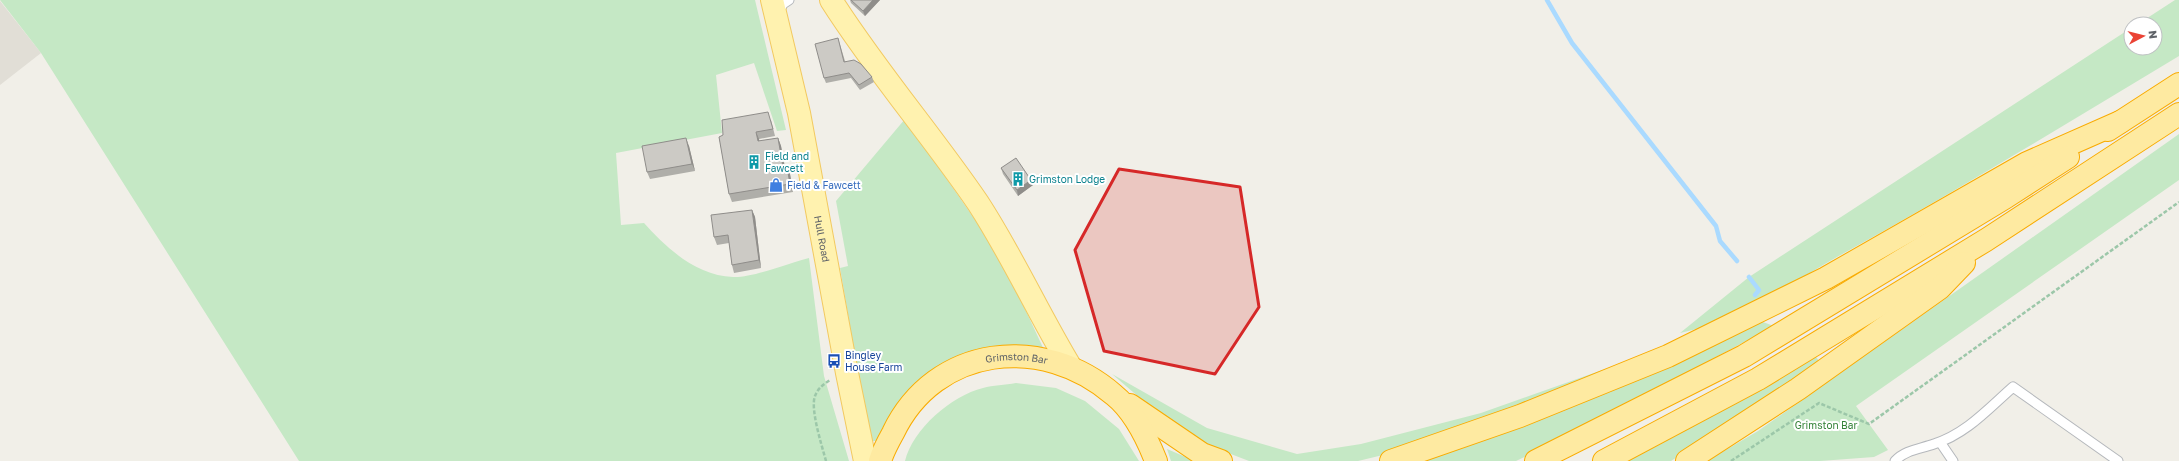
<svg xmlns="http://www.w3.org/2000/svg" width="2179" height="461" viewBox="0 0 2179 461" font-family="'Golos Text',sans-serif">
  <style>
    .education { fill: #e1ded6 }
    .green { fill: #c5e8c5 }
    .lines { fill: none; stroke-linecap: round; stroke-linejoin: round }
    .stream { stroke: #aadaff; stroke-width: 4.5 }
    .service-casing { stroke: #b5b8bc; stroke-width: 11 }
    .primary-casing { stroke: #f2c960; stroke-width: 24 }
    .trunk-casing { stroke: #f9ab00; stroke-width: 24 }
    .path { stroke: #9cc7a9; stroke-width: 2.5; stroke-dasharray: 4 2; stroke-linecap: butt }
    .service { stroke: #fff; stroke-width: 9 }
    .primary { stroke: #fff2af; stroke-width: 22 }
    .trunk { stroke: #feeaa1; stroke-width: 22 }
    .wall { fill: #afaea9 }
    .shaded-wall { fill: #8f8d8a }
    .building { fill: #cccac5; stroke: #8f8d8a }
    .marked { fill: #d62828; fill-opacity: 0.2; stroke: #d62828; stroke-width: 3; stroke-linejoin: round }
    .labels { text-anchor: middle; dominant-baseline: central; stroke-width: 4; stroke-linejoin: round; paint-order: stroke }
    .culture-label { font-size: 10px; fill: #0d838f; stroke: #fff; text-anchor: start }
    .shop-label { font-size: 10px; fill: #366cbe; stroke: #fff; text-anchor: start }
    .street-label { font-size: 10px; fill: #5f6368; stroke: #fff }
    .transit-label { font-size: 10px; fill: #164399; stroke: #fff; text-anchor: start }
    .park-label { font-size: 10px; fill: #348238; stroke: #fff }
  </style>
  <rect width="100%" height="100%" fill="#f1efe8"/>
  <!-- education -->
  <path class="education" d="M0 1 41 53 0 85Z"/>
  <!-- green -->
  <path class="green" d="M0 0H755L786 130 777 131 754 63 716 75 722 133 616 153 621 225 644 223C666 248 697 276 733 277 751 278 790 263 809 258L824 376 849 461H299L41 53Z
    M2175 0H2179V56C2066 124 1953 193 1837 257 1789 284 1735 322 1680 333L1749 277 2131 28V48H2155V24H2138Z
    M905 119 978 224 1013 283 1045 352 969 358 880 441H872L856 361 840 268 848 266 836 201Z
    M2179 134V180L1856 406 1888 450 1874 457 1820 461H1707L1758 431Z
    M1760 321 1774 326 1565 438 1516 461H1418Z
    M1816 357 1820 362 1671 461H1623L1672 437Z
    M1608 368 1482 422 1383 455 1358 461H1249L1210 446 1176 429 1112 374 1207 428 1297 454 1361 444 1481 413Z
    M1016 383 1056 388 1085 401 1119 429 1139 461H905C913 429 951 396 983 388 993 385 1005 385 1016 383Z
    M1167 449 1195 461H1171Z"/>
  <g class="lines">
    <!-- stream -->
    <path class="stream" d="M1547 0 1572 43 1716 226 1720 241 1737 261
      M1749 277 1759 290 1755 295"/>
    <defs>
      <path id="service" d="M778 13 783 4 789 0
        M1940 442 1953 461
        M1895 461C1905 450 1920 449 1934 444 1966 434 1988 409 2013 387L2118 461"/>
      <g id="primary">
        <path id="s1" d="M772 0 799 113 847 373 865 461"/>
        <path d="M831 0C876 71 931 134 978 203 1012 255 1038 313 1070 366"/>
      </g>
      <g id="trunk">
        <path d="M2108 130 2179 84"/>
        <path d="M1130 405 1202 454 1221 461"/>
        <path id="s2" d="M880 461C883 451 888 442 893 433 935 345 1043 333 1114 395 1134 411 1147 438 1156 461"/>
        <path d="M1391 461 1520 416 1668 356 1826 278 2027 163 2120 122"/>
        <path d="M1536 461 1744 356 2006 197 2068 157"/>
        <path d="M1604 461 1758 379 1986 240 2179 114"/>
        <path d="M1687 461 1798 389 1940 288 1964 263"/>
      </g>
    </defs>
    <!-- service casing -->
    <use href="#service" class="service-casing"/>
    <!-- primary casing -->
    <use href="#primary" class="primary-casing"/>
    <!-- trunk casing -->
    <use href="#trunk" class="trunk-casing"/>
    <!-- path -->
    <path class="path" d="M826 461C822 446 810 409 815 396 818 388 824 384 830 380
      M1731 461 1819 403 1869 424 2179 202"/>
    <!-- service -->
    <use href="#service" class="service"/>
    <!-- primary -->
    <use href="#primary" class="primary"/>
    <!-- trunk -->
    <use href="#trunk" class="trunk"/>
  </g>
  <!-- wall -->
  <path class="wall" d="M850 0H880L865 16 851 3Z
    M838 38 845 61 872 77 874 82 860 90 851 78 826 83 824 78Z
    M771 120 775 136 759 139V141L778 138 781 146 785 167H787L790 174 793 192 732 202 729 194 719 137Z
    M689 146 695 171 650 179 647 172Z
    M1001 168 1033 185 1018 196 1003 174Z
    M752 210 755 217 761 268 734 273 732 265 729 243 717 245 714 237Z"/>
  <!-- shaded-wall -->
  <path class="shaded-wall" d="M873 0H880L865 16 863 11Z
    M756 132 759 139 761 149 758 141Z
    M686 138 689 146 695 171 692 164Z
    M778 138 781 146 786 175 783 167Z
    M787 167 790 174 793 192 790 184Z
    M1031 180 1033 185 1018 196 1017 190Z
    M752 210 755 217 761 268 759 260Z"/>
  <!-- building -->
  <path class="building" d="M851 0H873L863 11Z
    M838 38 844 62 854 60 861 64 872 77 859 85 849 73 824 78 815 44Z
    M768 112 773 129 756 132 758 141 778 138 783 167H787L790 184 729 194 719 137 723 135 722 120Z
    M686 138 692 164 647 172 642 146Z
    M1016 158 1031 180 1017 190 1001 168Z
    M752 210 759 260 732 265 728 235 714 237 711 215Z"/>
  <!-- marked area -->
  <path class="marked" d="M1119 169 1240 187 1259 307 1215 374 1104 351 1075 250Z"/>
  <!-- icons -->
  <defs>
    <symbol id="building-bare" viewBox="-9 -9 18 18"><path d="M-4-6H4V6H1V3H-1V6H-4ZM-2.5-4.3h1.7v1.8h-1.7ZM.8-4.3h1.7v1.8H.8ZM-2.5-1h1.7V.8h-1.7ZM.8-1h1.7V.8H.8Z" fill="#0f9aa8" stroke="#fff" stroke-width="2.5" paint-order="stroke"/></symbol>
    <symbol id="shop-bare" viewBox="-9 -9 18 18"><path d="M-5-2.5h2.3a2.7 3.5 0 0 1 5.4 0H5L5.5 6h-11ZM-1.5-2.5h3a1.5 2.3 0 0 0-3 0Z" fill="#3f7fe0" stroke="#fff" stroke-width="2.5" paint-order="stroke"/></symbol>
    <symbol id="bus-bare" viewBox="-9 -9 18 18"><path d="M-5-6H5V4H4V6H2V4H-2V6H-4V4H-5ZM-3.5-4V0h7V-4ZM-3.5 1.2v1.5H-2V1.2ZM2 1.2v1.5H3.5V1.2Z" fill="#1a4fb4" stroke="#fff" stroke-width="2.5" paint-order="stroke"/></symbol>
  </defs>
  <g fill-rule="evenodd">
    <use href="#building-bare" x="744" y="152" width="20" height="20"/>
    <use href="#building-bare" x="1008" y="169" width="20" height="20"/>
    <use href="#shop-bare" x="766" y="175" width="20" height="20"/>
    <use href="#bus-bare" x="824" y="351" width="20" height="20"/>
  </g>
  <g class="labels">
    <!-- culture labels -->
    <g class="culture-label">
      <text x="765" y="156">Field and<tspan x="765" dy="12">Fawcett</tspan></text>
      <text x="1029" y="179">Grimston Lodge</text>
    </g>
    <!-- shop labels -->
    <g class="shop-label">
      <text x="787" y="185">Field &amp; Fawcett</text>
    </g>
    <!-- street labels -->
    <g class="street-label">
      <text stroke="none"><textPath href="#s1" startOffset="244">Hull Road</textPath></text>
      <text stroke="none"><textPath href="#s2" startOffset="185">Grimston Bar</textPath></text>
    </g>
    <!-- transit labels -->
    <g class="transit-label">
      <text x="845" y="355">Bingley<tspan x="845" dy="12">House Farm</tspan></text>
    </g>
    <!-- park labels -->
    <g class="park-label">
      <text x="1826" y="425">Grimston Bar</text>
    </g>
  </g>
  <!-- north arrow -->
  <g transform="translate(2143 36) rotate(83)"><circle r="19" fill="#ffffff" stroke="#bfc1c3"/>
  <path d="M0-3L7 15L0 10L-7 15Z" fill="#ea4335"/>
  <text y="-6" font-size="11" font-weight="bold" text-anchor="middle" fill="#5f6368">N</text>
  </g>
</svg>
